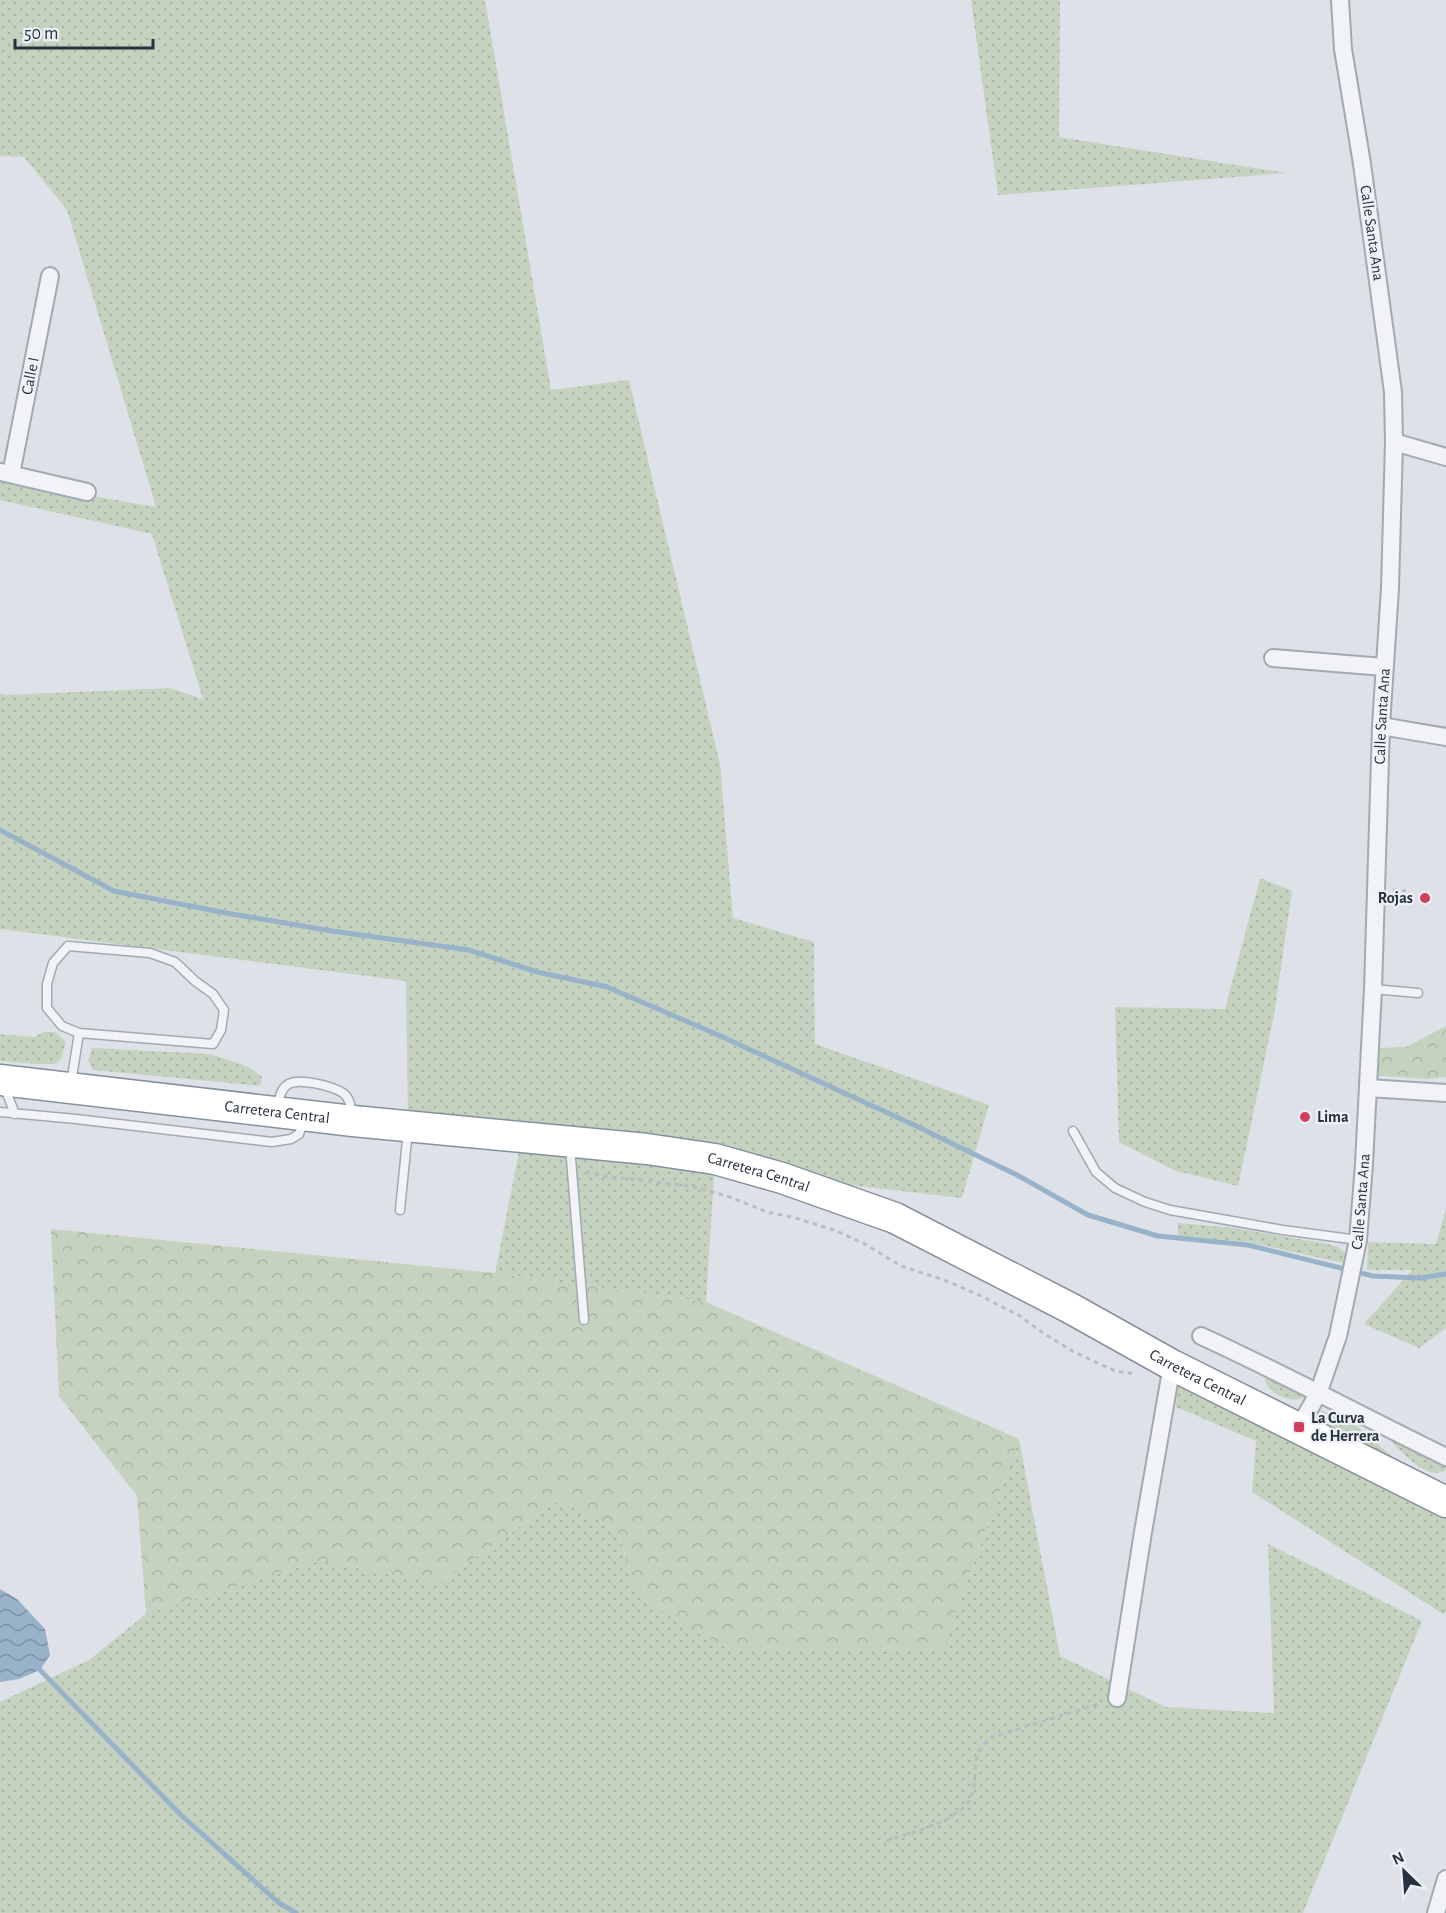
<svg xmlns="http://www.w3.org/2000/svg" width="1446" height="1913" viewBox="0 0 1446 1913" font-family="'Alegreya Sans',sans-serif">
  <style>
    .grass { fill: url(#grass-dots) }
    .forest { fill: url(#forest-crowns) }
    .water { fill: url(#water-waves) }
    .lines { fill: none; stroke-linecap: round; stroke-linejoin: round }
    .stream { stroke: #98b2c9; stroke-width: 5 }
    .lane-casing { stroke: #a3a9b2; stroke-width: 11 }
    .street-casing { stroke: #a3a9b2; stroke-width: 20 }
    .highway-casing { stroke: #85909f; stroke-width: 33 }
    .path { stroke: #b8bdc3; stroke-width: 3; stroke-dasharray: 4.5 4.5; stroke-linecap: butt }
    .lane { stroke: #f1f3f6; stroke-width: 8 }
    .street { stroke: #f1f3f6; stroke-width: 16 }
    .highway { stroke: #fff; stroke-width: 30 }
    .poi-dot { fill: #d0405c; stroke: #edf1f6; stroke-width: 2 }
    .labels { text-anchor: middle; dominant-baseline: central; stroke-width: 4.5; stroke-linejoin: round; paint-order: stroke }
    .street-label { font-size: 16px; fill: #27313f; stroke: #edf1f6 }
    .poi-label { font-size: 16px; font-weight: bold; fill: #27313f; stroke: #edf1f6; text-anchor: start }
  </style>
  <defs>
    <pattern id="grass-dots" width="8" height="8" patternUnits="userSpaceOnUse" patternTransform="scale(1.5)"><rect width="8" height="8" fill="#c5d2bf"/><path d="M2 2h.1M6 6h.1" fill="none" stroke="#a9b5a5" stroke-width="1.8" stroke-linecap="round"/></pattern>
    <pattern id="forest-crowns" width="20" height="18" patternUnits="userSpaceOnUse" patternTransform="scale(1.5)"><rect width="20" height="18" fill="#c5d2bf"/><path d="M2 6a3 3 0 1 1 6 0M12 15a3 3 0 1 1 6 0" fill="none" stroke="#a9b5a5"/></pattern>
    <pattern id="water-waves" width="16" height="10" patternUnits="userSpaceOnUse" patternTransform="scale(1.5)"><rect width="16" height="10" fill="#98b2c9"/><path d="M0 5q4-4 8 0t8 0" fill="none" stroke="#7c91a5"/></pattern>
  </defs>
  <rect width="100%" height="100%" fill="#dee2e8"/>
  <!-- grass -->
  <path class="grass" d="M0 0H485L551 390 629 380 720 764 733 918 814 942 815 1044 989 1105 962 1198 850 1185 715 1160 706 1302 495 1273 521 1142 408 1126 406 981 0 929V693L5 695 170 688 203 699 152 534 0 500V480L156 507 67 210 24 157 0 156Z
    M971 0H1060L1059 137 1287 173 998 195Z
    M1260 878 1292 891 1274 1015 1238 1186 1176 1171 1119 1142 1115 1007 1225 1009Z
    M44 1032H55L66 1042 61 1059 55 1064H33L0 1061V1034L34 1037Z
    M92 1048 210 1054 249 1067 262 1077 260 1086 93 1070 88 1061Z
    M1446 1208V1328L1419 1348 1364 1324 1412 1270H1367L1368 1242 1436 1244Z
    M1178 1223 1234 1228 1323 1243 1338 1247 1348 1256 1347 1264 1249 1242 1178 1236Z
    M1265 1375 1306 1396C1292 1406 1263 1393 1265 1375Z
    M1181 1382 1446 1511V1612L1443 1614 1252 1492 1256 1441 1176 1407 1178 1387Z
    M1321 1410 1358 1427 1394 1458 1344 1434 1325 1421Z
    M1019 1439 1060 1656 1166 1707 1274 1713 1268 1544 1422 1621 1303 1913H0V1702L89 1660 146 1614 322 1560 437 1584 559 1500 617 1529 637 1596 730 1650 943 1648Z
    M1389 1439 1400 1440 1446 1466V1470C1427 1482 1402 1452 1389 1439Z"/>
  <!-- forest -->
  <path class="forest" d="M1446 1026V1077L1427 1079 1380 1076 1377 1075 1376 1051 1379 1048 1406 1047Z
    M51 1229 495 1273 706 1302 1019 1439 943 1648 730 1650 637 1596 617 1529 559 1500 437 1584 322 1560 146 1614 137 1496 59 1396Z"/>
  <!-- water -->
  <path class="water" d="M0 1589 17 1599 45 1629 50 1655 40 1670 19 1679 0 1682Z"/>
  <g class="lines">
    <!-- stream -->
    <path class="stream" d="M0 830 114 891 226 913 332 931 469 950 537 972 607 987 716 1034 914 1125 1017 1175 1088 1215 1158 1236 1248 1245 1373 1276 1421 1278 1446 1274
      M40 1670 181 1815 279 1903 296 1913"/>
    <defs>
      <path id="lane" d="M68 946 150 953 175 962 195 981 213 994 224 1010 221 1030 213 1044 79 1033 62 1026 47 1008V984L53 963Z
        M1373 989 1418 993
        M71 1083 79 1033
        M4 1086 15 1114
        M277 1107C279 1100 280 1090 287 1085 298 1077 332 1086 343 1093 350 1098 351 1107 352 1115
        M0 1112 76 1119 272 1142 291 1139 299 1134 304 1121
        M1073 1131 1096 1172 1115 1188 1145 1202 1170 1210 1283 1230 1358 1240
        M570 1146 584 1320
        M400 1210 408 1130"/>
      <g id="street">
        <path d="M1394 442 1446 457"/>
        <path d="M1 472 87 492"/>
        <path id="s1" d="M11 474 50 276"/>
        <path d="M1273 658 1384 667"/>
        <path d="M1381 726 1446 737"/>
        <path d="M1368 1088 1446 1093"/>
        <path d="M1201 1336C1284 1374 1364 1417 1446 1457"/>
        <path id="s2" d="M1299 1427 1318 1394 1338 1336 1358 1240 1364 1164 1373 989 1381 726 1390 588 1394 442 1393 392 1362 164 1343 49 1340 0"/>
        <path d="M1117 1698 1143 1532 1172 1365"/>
        <path d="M1436 1913 1446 1879"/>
      </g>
      <g id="highway">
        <path id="s3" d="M0 1080 353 1121 647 1149 715 1159 782 1178 895 1218 1070 1308 1172 1365 1446 1502"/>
      </g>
    </defs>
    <!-- lane casing -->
    <use href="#lane" class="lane-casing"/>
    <!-- street casing -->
    <use href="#street" class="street-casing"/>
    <!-- highway casing -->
    <use href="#highway" class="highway-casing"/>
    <!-- path -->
    <path class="path" d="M1393 890 1406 891
      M586 1171 595 1175 690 1186 730 1197 767 1212 792 1217 834 1230 863 1243 901 1266 944 1280 979 1295 1020 1316 1043 1333 1074 1352 1115 1371 1136 1374
      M886 1841C909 1833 956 1822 969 1801 982 1779 965 1756 992 1737L1102 1703"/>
    <!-- lane -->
    <use href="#lane" class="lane"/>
    <!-- street -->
    <use href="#street" class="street"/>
    <!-- highway -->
    <use href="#highway" class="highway"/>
  </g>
  <!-- markers -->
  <g class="poi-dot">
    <circle cx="1425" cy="898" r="6"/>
    <circle cx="1305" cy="1117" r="6"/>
    <rect x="1293" y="1421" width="12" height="12" rx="3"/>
  </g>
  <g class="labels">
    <!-- street labels -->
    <g class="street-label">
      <text transform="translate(1372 233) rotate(82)">Calle Santa Ana</text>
      <text stroke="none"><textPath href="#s1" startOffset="100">Calle I</textPath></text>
      <text stroke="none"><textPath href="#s2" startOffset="722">Calle Santa Ana</textPath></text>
      <text stroke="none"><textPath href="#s3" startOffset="279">Carretera Central</textPath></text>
      <text stroke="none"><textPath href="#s3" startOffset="765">Carretera Central</textPath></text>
      <text stroke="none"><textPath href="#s2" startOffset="236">Calle Santa Ana</textPath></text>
      <text stroke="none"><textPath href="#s3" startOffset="1251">Carretera Central</textPath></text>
    </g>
    <!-- poi labels -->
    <g class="poi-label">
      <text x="1413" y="898" text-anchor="end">Rojas</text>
      <text x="1317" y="1117">Lima</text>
      <text x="1311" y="1418">La Curva<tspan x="1311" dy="18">de Herrera</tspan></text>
    </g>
  </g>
  <!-- north arrow -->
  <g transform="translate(1404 1871) rotate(335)" stroke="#edf1f6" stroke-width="4.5" paint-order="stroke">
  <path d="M0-4.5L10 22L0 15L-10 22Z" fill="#27313f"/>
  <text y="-9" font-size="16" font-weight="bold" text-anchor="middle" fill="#27313f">N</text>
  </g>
  <!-- scale -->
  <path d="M15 39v9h138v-9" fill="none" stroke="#27313f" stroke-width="3"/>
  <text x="24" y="39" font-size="18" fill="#27313f" stroke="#edf1f6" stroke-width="4.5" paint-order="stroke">50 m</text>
</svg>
